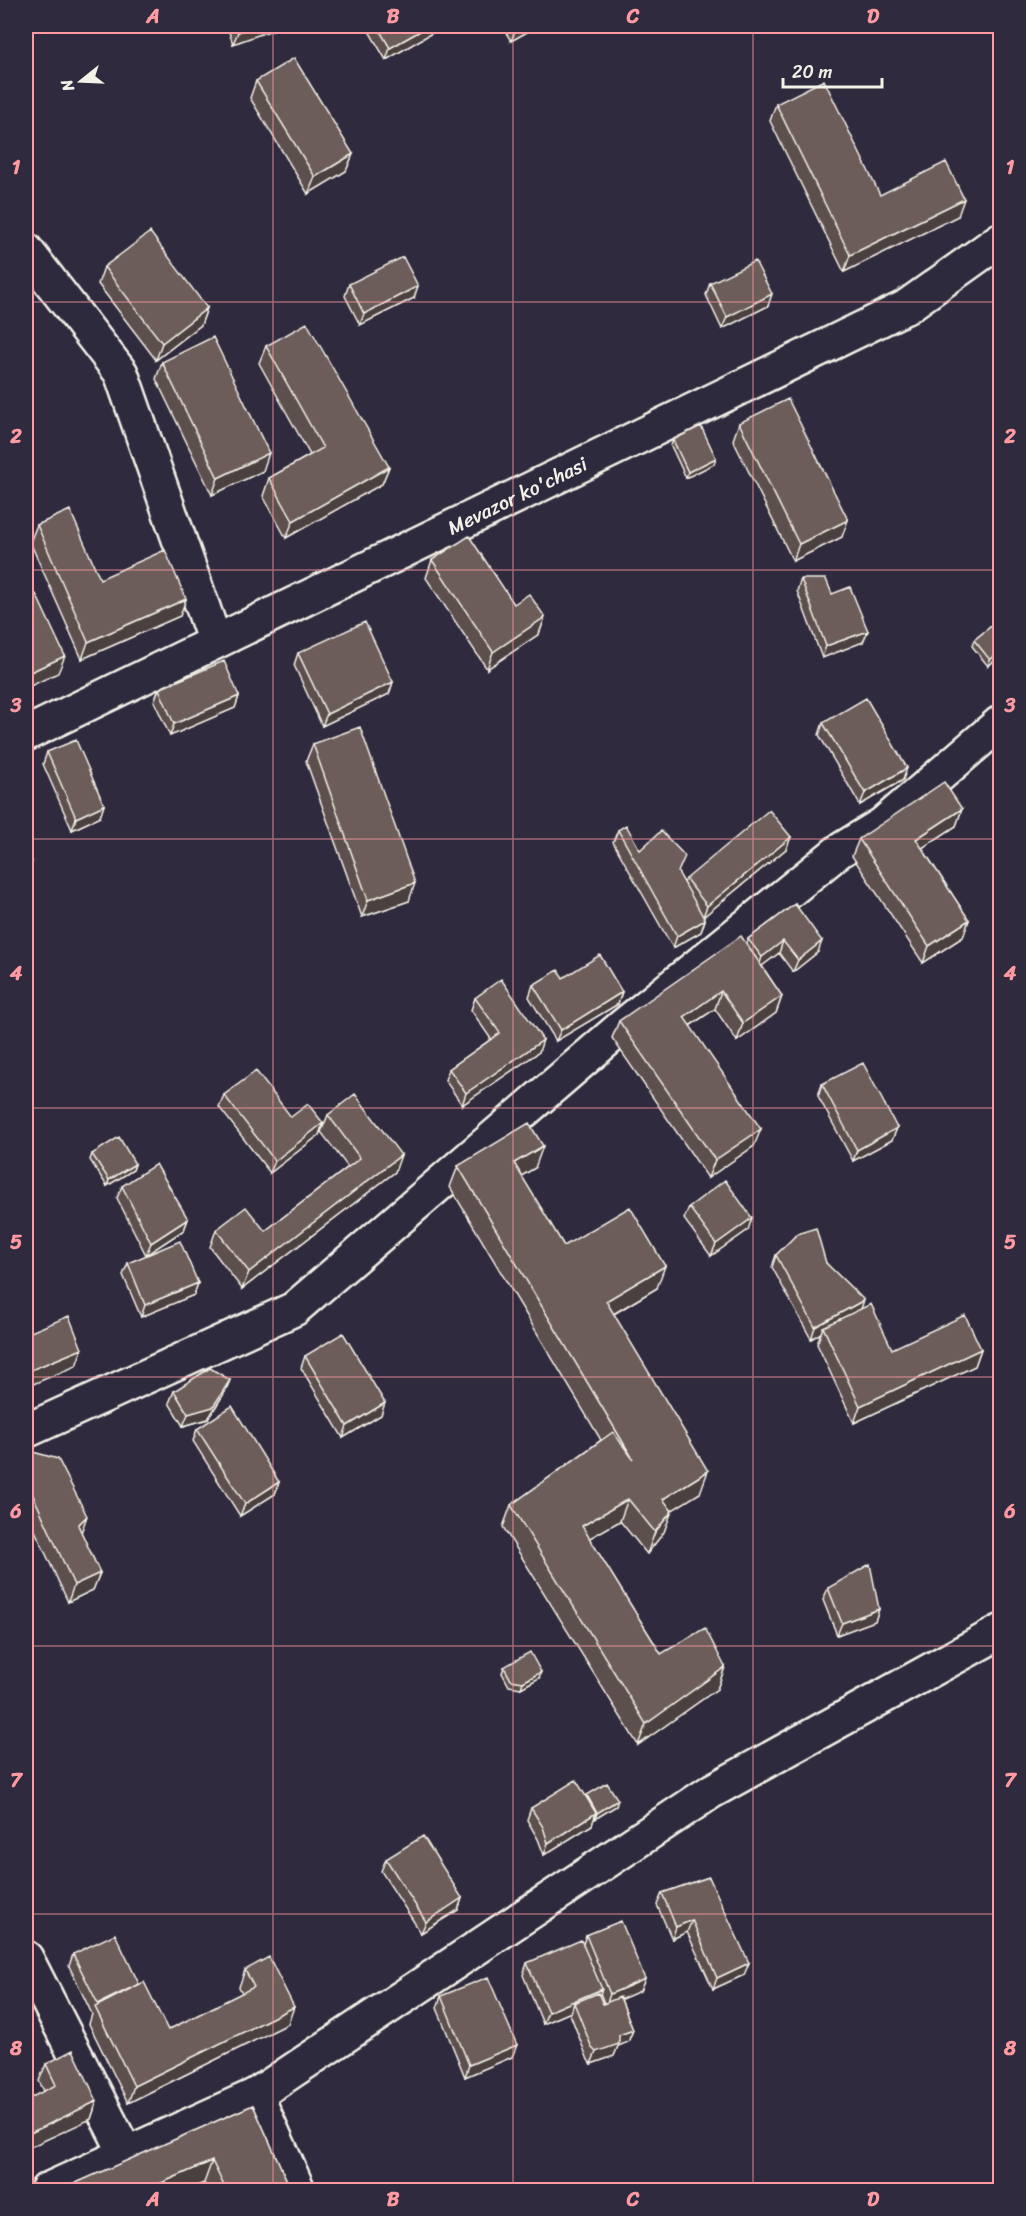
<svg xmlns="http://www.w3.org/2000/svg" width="1026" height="2216" viewBox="0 0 1026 2216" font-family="Sriracha,sans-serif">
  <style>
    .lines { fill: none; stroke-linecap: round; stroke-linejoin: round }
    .minor-casing { stroke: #f4f1e8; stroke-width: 38 }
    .minor { stroke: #2f2a3d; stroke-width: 33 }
    .wall { fill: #5d504d; stroke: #f4f1e8; stroke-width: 1.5; fill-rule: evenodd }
    .shaded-wall { fill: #4c413f; stroke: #f4f1e8; stroke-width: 1.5 }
    .building { fill: #6c5d5a; stroke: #f4f1e8; stroke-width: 1.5 }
    .grid { fill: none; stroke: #ff9aa2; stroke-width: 1.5; stroke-opacity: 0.55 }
    .labels { text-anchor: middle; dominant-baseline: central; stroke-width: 5; stroke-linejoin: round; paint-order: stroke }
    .street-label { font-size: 20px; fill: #f4f1e8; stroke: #2f2a3d }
    .neatline { fill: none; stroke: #ff9aa2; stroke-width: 2 }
    .grid-label { font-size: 20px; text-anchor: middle; font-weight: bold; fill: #ff9aa2 }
  </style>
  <rect width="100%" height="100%" fill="#2f2a3d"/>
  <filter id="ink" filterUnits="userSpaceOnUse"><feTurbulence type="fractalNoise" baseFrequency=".0167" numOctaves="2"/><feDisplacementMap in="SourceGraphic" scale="12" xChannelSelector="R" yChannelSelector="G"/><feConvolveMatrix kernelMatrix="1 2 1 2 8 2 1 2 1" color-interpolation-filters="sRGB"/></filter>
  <g filter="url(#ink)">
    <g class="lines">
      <defs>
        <g id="minor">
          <path d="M26 250 121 373 215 642"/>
          <path id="s1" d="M26 734 906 307 1000 240"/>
          <path d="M26 1431 294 1309 624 1025 839 851 883 824 1000 723"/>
          <path d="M26 1958 126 2154"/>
          <path d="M256 2095 712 1791 1000 1632"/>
          <path d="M47 2190 256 2095 298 2190"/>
        </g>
      </defs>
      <!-- minor casing -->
      <use href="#minor" class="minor-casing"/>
      <!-- minor -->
      <use href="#minor" class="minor"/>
    </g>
    <!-- wall -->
    <path class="wall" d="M227 26H276L275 29 233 44Z
      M366 26H435L432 33 386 60Z
      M502 26H538L511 41Z
      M256 81 353 154 346 171 308 194 250 98Z
      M776 104 880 195 958 216 844 272 770 121Z
      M104 267 207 308 201 325 156 360 98 284Z
      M710 283 768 306 722 329 706 295Z
      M349 284 414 298 360 325 345 296Z
      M266 346 389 467 382 484 286 538 263 496 269 478 310 455 259 363Z
      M162 362 263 471 212 495 156 379Z
      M739 423 842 537 793 561 733 440Z
      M673 440 714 464 686 478 671 446Z
      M37 525 100 579 186 599 180 616 82 659 30 542Z
      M432 560 514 604 545 617 539 634 487 669 426 578Z
      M801 579 832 594 863 642 822 658 797 591Z
      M1000 619V656L988 666 972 646 974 640Z
      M298 653 393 682 389 694 322 726 294 665Z
      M159 689 239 696 235 708 170 736 154 701Z
      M823 723 903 780 860 805 819 735Z
      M313 744 409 901 362 917 306 761Z
      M47 752 104 805 100 817 72 830 43 764Z
      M962 809 956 826 922 848 969 920 963 937 923 963 852 856 859 839Z
      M618 830 640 850 678 873 684 883 686 879 791 837 786 849 703 917 705 920 701 932 673 948 613 842Z
      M795 904 818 952 793 972 779 953 762 966 782 996 776 1013 737 1041 715 1009 690 1026 754 1146 708 1178 612 1038 619 1021 747 944 748 939Z
      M563 978 618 1004 556 1041 529 997 533 985Z
      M475 998 539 1052 462 1105 445 1080 449 1069 491 1039 471 1010Z
      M822 1084 897 1128 892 1140 853 1161 818 1096Z
      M224 1095 291 1117 323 1123 319 1135 270 1173 219 1107Z
      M328 1115 395 1172 242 1289 210 1247 216 1230 265 1231 348 1167 321 1132Z
      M92 1154 135 1164 133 1170 107 1186 90 1160Z
      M458 1166 535 1168 521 1176 564 1246 657 1288 614 1314 700 1493 671 1510 664 1532 647 1554 620 1521 589 1538 661 1654 725 1667 717 1689 638 1745 503 1527 511 1505 601 1440 450 1187Z
      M122 1186 188 1219 184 1230 146 1255 117 1198Z
      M689 1207 748 1230 711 1256 684 1219Z
      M776 1255 826 1263 892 1349H981L975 1366 854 1423 817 1344 821 1333 811 1339 772 1267Z
      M128 1263 198 1283 194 1295 141 1317 123 1275Z
      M305 1356 381 1415 343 1438 301 1368Z
      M230 1380 225 1392 208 1419 183 1426 169 1403 174 1391Z
      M197 1429 279 1482 275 1494 240 1516 193 1441Z
      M26 1450 81 1532 100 1573 93 1590 68 1602 26 1511Z
      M828 1588 879 1609 875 1621 837 1635 823 1600Z
      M504 1667 539 1678 521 1688 509 1686 502 1673Z
      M587 1795 616 1806 595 1819 594 1818 592 1825 544 1855 538 1839 527 1820 531 1808 586 1796Z
      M386 1859 462 1898 458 1910 421 1933 381 1871Z
      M709 1877 744 1975 713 1989 687 1932 672 1939 657 1905 662 1893Z
      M586 1935 645 1979 640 1991 621 1999 633 2030 628 2042 618 2046 614 2056 591 2064 588 2060 570 2014 571 2012 543 2024 523 1975 527 1963 583 1944ZM600 1993 604 2003 603 2004 599 1996Z
      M73 1954 139 1985 168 2030 242 1993 239 1987 245 1970 288 2024 128 2103 89 2024 92 2014 69 1966Z
      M441 1996 512 2057 465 2077 437 2008Z
      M46 2064 97 2101 91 2119 44 2091 39 2081Z
      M253 2105 291 2190H208L204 2183 186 2190H67L69 2186Z"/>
    <!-- shaded-wall -->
    <path class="shaded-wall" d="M256 26H276L275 29 233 44 238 32Z
      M429 26H435L432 33 386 60 390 48Z
      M522 26H538L511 41 516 29Z
      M353 154 346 171 308 194 315 177Z
      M964 199 958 216 844 272 850 255Z
      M418 286 414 298 360 325 364 314Z
      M772 294 768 306 722 329 727 317Z
      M207 308 201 325 156 360 162 343Z
      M269 453 263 471 212 495 218 478Z
      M716 458 714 464 686 478 688 472Z
      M389 467 382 484 286 538 293 521Z
      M848 520 842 537 793 561 799 544Z
      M186 599 180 616 82 659 88 642Z
      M545 617 539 634 487 669 493 652Z
      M868 631 863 642 822 658 826 646Z
      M1000 651V656L988 666 990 660Z
      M65 656 58 673 26 688V674Z
      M393 682 389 694 322 726 327 714Z
      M239 696 235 708 170 736 174 724Z
      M907 768 903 780 860 805 865 793Z
      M104 805 100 817 72 830 76 818Z
      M962 809 956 826 910 856 916 839Z
      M791 837 786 849 703 917 707 906Z
      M32 862 27 874 26 875V865Z
      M415 883 409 901 362 917 368 900Z
      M705 920 701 932 673 948 677 936Z
      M969 920 963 937 923 963 929 946Z
      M783 941 779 953 758 969 762 957Z
      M822 941 818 952 793 972 798 960Z
      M721 991 715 1009 677 1034 684 1017Z
      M622 992 618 1004 556 1041 561 1030Z
      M782 996 776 1013 737 1041 743 1023Z
      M543 1040 539 1052 462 1105 466 1093Z
      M323 1123 319 1135 270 1173 275 1161Z
      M897 1128 892 1140 853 1161 857 1150Z
      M761 1129 754 1146 708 1178 715 1160Z
      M543 1146 535 1168 506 1185 514 1163Z
      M401 1155 395 1172 242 1289 249 1272Z
      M135 1164 133 1170 107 1186 109 1180Z
      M752 1218 748 1230 711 1256 716 1244Z
      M188 1219 184 1230 146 1255 151 1243Z
      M665 1266 657 1288 598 1323 606 1301Z
      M198 1283 194 1295 141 1317 145 1305Z
      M864 1300 860 1312 823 1327 821 1333 811 1339 815 1327Z
      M82 1349 76 1366 26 1387V1372Z
      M981 1349 975 1366 854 1423 860 1406Z
      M230 1380 225 1392 208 1419 183 1426 188 1414Z
      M385 1403 381 1415 343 1438 347 1426Z
      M708 1471 700 1493 655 1521 663 1499Z
      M279 1482 275 1494 240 1516 245 1504Z
      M32 1493 26 1511V1496Z
      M628 1499 620 1521 574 1547 582 1526Z
      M672 1511 664 1532 647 1554 655 1532Z
      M87 1516 81 1533 78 1525Z
      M100 1573 93 1590 68 1602 74 1585Z
      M879 1609 875 1621 837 1635 842 1623Z
      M725 1667 717 1689 638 1745 646 1724Z
      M541 1672 539 1678 521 1688 523 1682Z
      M618 1800 616 1806 595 1819 597 1813Z
      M596 1813 592 1825 544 1855 548 1843Z
      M462 1898 458 1910 421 1933 426 1922Z
      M692 1920 687 1932 672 1939 676 1927Z
      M749 1963 744 1975 713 1989 717 1978Z
      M645 1979 640 1991 606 2006 610 1994Z
      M602 1989 597 2001 574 2003 571 2012 543 2024 548 2012Z
      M294 2007 288 2024 128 2103 134 2086Z
      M633 2030 628 2042 618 2046 614 2056 591 2064 596 2052 619 2035Z
      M517 2045 512 2057 465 2077 469 2065Z
      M97 2101 91 2119 26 2149V2135Z
      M212 2161 204 2183 186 2190H145Z"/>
    <!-- building -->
    <path class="building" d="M236 26H256L238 32Z
      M377 26H429L390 48Z
      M514 26H522L516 29Z
      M294 58 353 154 315 177 256 81Z
      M824 80 880 195 946 162 964 199 850 255 776 104Z
      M150 232 207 308 162 343 104 267Z
      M403 257 418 286 364 314 349 284Z
      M755 261 772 294 727 317 710 283Z
      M307 323 389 467 293 521 269 478 323 448 266 346Z
      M213 337 269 453 218 478 162 362Z
      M788 399 848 520 799 544 739 423Z
      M701 426 716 458 688 472 673 440Z
      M70 510 100 579 165 550 186 599 88 642 37 525Z
      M469 536 514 604 529 594 545 617 493 652 432 560Z
      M801 579H826L832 594 850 587 868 631 826 646Z
      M36 594 65 656 26 674V634L29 632 26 626V599Z
      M1000 619V651L990 660 974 640Z
      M365 622 393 682 327 714 298 653Z
      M224 661 239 696 174 724 159 689Z
      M866 698 907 768 865 793 823 723Z
      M360 727 415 883 368 900 313 744Z
      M76 740 104 805 76 818 47 752Z
      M944 782 962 809 916 839 969 920 929 946 859 839Z
      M769 810 791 837 707 906 686 879Z
      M626 825 640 850 661 831 685 856 678 872 705 920 677 936 618 830Z
      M26 847 32 862 26 865Z
      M795 904 822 941 798 960 783 941 762 957 748 939Z
      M741 936 782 996 743 1023 721 991 684 1017 761 1129 715 1160 619 1021Z
      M600 955 622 992 561 1030 533 985 558 970 563 978Z
      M501 979 543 1040 466 1093 449 1069 500 1033 475 998Z
      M863 1063 897 1128 857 1150 822 1084Z
      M256 1071 291 1117 308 1104 323 1123 275 1161 224 1095Z
      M355 1094 401 1155 249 1272 216 1230 246 1207 265 1231 360 1158 328 1115Z
      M529 1123 543 1146 514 1163 564 1246 630 1207 665 1266 606 1301 708 1471 663 1499 672 1511 655 1532 628 1499 582 1526 661 1654 705 1628 725 1667 646 1724 511 1505 613 1432 633 1459 458 1166Z
      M119 1137 135 1164 109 1180 92 1154Z
      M156 1164 188 1219 151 1243 122 1186Z
      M725 1180 752 1218 716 1244 689 1207Z
      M816 1228 826 1263 864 1300 815 1327 776 1255 797 1234Z
      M180 1241 198 1283 145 1305 128 1263Z
      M871 1304 892 1349 965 1315 981 1349 860 1406 823 1327Z
      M69 1316 82 1349 26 1372V1334Z
      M343 1333 385 1403 347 1426 305 1356Z
      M210 1368 230 1380 213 1407 188 1414 174 1391Z
      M232 1406 279 1482 245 1504 197 1429Z
      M26 1450 58 1459 87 1516 78 1525 100 1573 74 1585 32 1493 26 1496Z
      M870 1564 879 1609 842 1623 828 1588Z
      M530 1652 541 1672 523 1682 511 1680 504 1667Z
      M576 1780 596 1813 548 1843 543 1827 531 1808Z
      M607 1783 618 1800 597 1813 587 1795Z
      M423 1836 462 1898 426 1922 386 1859Z
      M709 1877 749 1963 717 1978 692 1920 676 1927 662 1893Z
      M621 1921 645 1979 610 1994 586 1935Z
      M115 1934 139 1984 98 2004 73 1954Z
      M581 1940 602 1989 548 2012 527 1963Z
      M269 1957 294 2007 134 2086 95 2007 144 1982 168 2030 254 1987 245 1970Z
      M488 1977 517 2045 469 2065 441 1996Z
      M598 1993 603 2004 620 1997 633 2030 619 2035V2044L596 2052 592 2048 574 2003Z
      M73 2050 97 2101 26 2135V2100L56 2085 46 2064Z
      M253 2105 291 2190H226L212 2161 145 2190H71L69 2186Z"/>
  </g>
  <!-- grid -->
  <path class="grid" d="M273 26V2190M513 26V2190M753 26V2190M26 302H1000M26 570H1000M26 839H1000M26 1108H1000M26 1377H1000M26 1646H1000M26 1914H1000"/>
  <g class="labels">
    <!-- street labels -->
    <g class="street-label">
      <text stroke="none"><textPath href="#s1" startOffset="546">Mevazor ko'chasi</textPath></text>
    </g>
  </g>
  <!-- margin -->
  <rect width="1026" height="2216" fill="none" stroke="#2f2a3d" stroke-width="66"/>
  <!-- north arrow -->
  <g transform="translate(81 81) rotate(252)" stroke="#2f2a3d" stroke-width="4.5" paint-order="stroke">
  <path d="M0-4.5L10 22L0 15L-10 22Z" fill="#f4f1e8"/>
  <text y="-9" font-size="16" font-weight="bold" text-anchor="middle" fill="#f4f1e8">N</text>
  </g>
  <!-- scale -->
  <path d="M783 78v9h99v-9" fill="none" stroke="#f4f1e8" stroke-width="3"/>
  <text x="792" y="78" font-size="18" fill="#f4f1e8" stroke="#2f2a3d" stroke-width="4.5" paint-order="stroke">20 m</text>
  <rect x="33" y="33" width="960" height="2150" class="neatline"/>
  <g class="grid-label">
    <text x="153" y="23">A</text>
    <text x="393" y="23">B</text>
    <text x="633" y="23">C</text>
    <text x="873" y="23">D</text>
    <text x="16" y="174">1</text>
    <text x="1010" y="174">1</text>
    <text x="16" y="443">2</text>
    <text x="1010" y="443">2</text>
    <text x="16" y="712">3</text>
    <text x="1010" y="712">3</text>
    <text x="16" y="980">4</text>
    <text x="1010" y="980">4</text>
    <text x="16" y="1249">5</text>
    <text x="1010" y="1249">5</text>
    <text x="16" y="1518">6</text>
    <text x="1010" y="1518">6</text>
    <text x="16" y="1787">7</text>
    <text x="1010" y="1787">7</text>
    <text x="16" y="2055">8</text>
    <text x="1010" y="2055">8</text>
    <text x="153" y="2206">A</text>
    <text x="393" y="2206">B</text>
    <text x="633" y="2206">C</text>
    <text x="873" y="2206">D</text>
  </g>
</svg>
